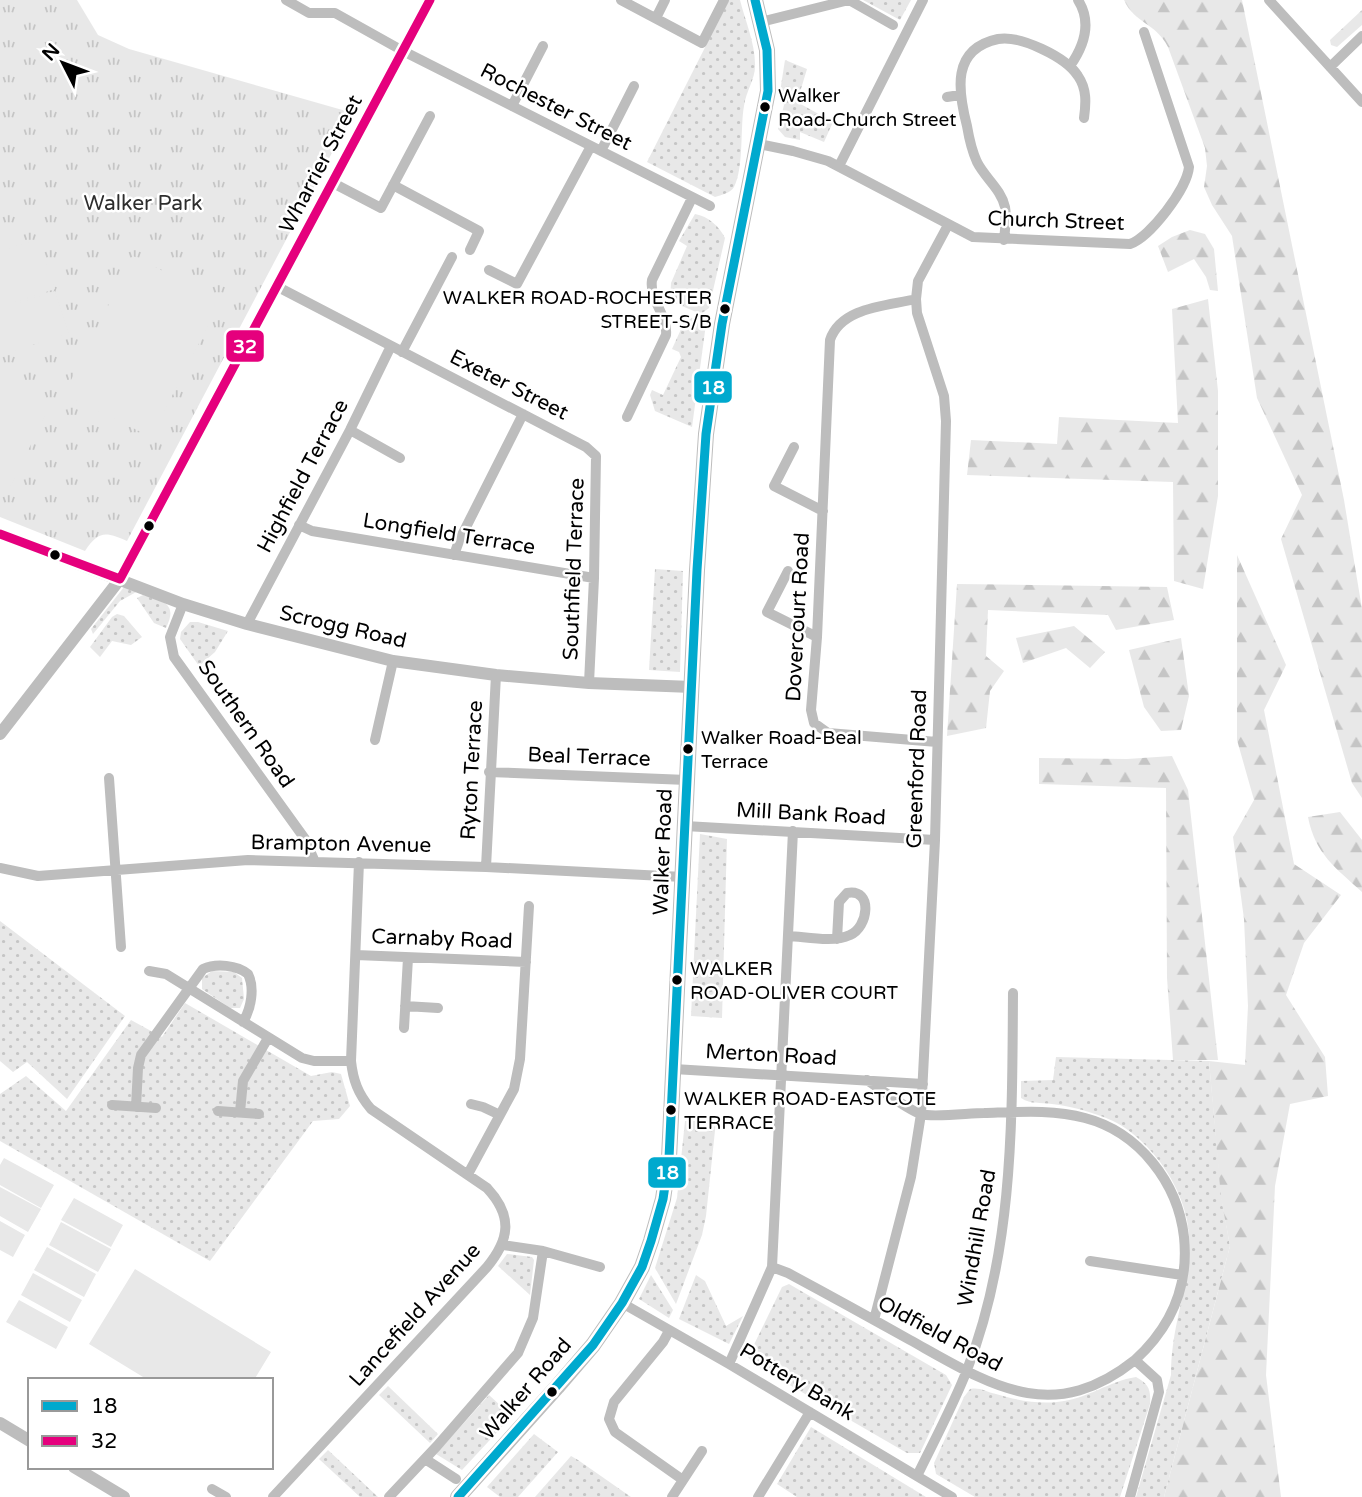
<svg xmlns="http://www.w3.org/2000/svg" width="1362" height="1497" viewBox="0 0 1362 1497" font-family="'Varela Round',sans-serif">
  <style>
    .grass { fill: url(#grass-dots) }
    .forest { fill: url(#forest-firs) }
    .park { fill: url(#park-tufts) }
    .pitch { fill: #e8e8e8 }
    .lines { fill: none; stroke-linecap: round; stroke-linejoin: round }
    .minor { stroke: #bdbdbd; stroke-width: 10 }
    .tertiary { stroke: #bdbdbd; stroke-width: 12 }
    .primary { stroke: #bdbdbd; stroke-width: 16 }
    .bus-1-casing { stroke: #fff; stroke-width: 14 }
    .bus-2-casing { stroke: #fff; stroke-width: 14 }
    .bus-1 { stroke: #00a9ce; stroke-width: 9 }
    .bus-2 { stroke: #e5007d; stroke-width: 9 }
    .bus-dot { fill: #000; stroke: #fff; stroke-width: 2.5 }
    .labels { text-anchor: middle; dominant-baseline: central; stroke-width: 5; stroke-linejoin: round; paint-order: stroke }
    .bus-label { font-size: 19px; fill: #000; stroke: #fff; text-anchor: start }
    .street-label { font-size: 21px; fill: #000; stroke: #fff }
    .park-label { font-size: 21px; fill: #2d2d2d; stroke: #fff }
    .line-badge { stroke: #fff; stroke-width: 2.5 }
    .badge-label { font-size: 19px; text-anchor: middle; font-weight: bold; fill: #fff }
  </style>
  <defs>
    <pattern id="grass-dots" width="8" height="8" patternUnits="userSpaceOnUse" patternTransform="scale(1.75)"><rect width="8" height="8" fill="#e8e8e8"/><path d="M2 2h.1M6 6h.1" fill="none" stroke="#c5c5c5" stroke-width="1.8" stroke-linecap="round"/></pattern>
    <pattern id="forest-firs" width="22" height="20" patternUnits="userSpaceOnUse" patternTransform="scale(1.75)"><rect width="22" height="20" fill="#e8e8e8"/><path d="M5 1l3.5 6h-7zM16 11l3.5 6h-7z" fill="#c5c5c5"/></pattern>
    <pattern id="park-tufts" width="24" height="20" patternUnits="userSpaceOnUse" patternTransform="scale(1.75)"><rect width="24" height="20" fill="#e8e8e8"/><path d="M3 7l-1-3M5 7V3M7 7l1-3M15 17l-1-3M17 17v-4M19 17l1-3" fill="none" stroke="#c5c5c5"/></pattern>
  </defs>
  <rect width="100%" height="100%" fill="#fff"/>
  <!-- grass -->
  <path class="grass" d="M729 0H740C745 20 755 43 755 64 756 78 746 91 744 106 740 128 744 168 734 187 731 193 721 195 715 197L647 162Z
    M863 0H911L900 20Z
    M785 60 807 69 797 102 833 122 824 142 800 132V140L785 137 778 129 784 105 780 92Z
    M695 214C708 216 720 227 725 238L709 308 701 314 670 301 671 283 687 246 679 241Z
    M687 316 706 324 692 427 655 411 650 395 652 390 663 395 681 357 679 352 672 349Z
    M655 569 683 571 680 672 649 670Z
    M124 587 138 591 120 601 93 634 91 629Z
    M143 595C164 601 178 604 166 628L154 623 137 598Z
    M117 614 124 616 142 637 131 645 112 641 100 657 90 647 112 617Z
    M190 622H198L228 631 215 652 199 666 180 639 181 632Z
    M700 834 727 839 722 1018 691 1016Z
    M0 921 125 1016 67 1099 27 1062 13 1072 0 1061Z
    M212 971 234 972 242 978 244 999 240 1008H230L202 989V978Z
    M185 1003 311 1076 332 1072 341 1074 350 1106 339 1119 313 1121 210 1261 0 1141V1094L26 1076 66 1111 131 1020 162 1037Z
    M1056 1057 1209 1061 1222 1201 1230 1246 1164 1497H1136L1171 1375C1171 1297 1215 1249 1167 1172 1155 1153 1134 1131 1113 1121 1095 1113 1072 1106 1052 1104 1039 1102 1032 1105 1021 1098V1081L1053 1080Z
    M685 1121H716L706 1216 702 1235 676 1304 655 1268 677 1198Z
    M507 1254 532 1257 534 1260 530 1295 498 1266Z
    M651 1275 673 1310 669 1318 639 1299Z
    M696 1275 705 1281 726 1326 743 1316 729 1344 679 1319Z
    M789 1284 946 1375 952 1385 920 1453H907L755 1365 748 1357 782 1287Z
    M1136 1377C1149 1384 1151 1390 1150 1404L1120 1497H975L936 1474 934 1463 964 1397 970 1389C980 1387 986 1392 996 1394 1015 1400 1037 1404 1057 1402 1088 1399 1109 1381 1136 1377Z
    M388 1386 438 1434 430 1443 379 1395Z
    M489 1395 512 1416 462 1470 436 1454Z
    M811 1427 926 1497H797L777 1484Z
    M534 1434 558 1452 518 1497H500L487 1487Z
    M328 1450 378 1497H360L319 1459Z
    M571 1456 578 1460 631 1497H535Z"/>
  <!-- forest -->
  <path class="forest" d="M1124 0H1242L1344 500 1362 609V798L1352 783 1281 539 1302 495 1257 398 1232 236 1212 205 1204 187 1207 166 1205 148 1168 47C1155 22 1135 24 1124 0Z
    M1362 10V25L1337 47 1331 45 1330 40Z
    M1190 230 1205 234 1214 249 1218 291 1210 290 1206 277 1194 259 1168 272 1158 246 1172 237Z
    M1208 299 1218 391V496L1203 589 1174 581 1173 482 967 475 971 440 1057 444 1059 417 1178 423 1172 309Z
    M1237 555 1286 665 1264 710 1294 864 1341 895 1304 943 1286 995 1325 1057 1328 1096 1290 1104 1275 1186 1266 1375 1281 1497H1164L1230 1246 1221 1198 1209 1061 1245 1065 1248 1006 1244 919 1233 837 1254 800 1237 740Z
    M957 584 1167 587 1174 620 1116 630 1108 615 988 610 986 656 1004 671 990 691 986 728 947 736Z
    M1074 626 1105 652 1090 668 1066 648 1023 663 1016 638Z
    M1181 638 1189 696 1181 730 1161 731 1144 707 1129 650Z
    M1172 756 1188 790 1218 1060H1173L1167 978 1166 788 1039 784V758L1127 759Z
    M1340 812 1362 840V892C1336 868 1315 854 1308 817Z"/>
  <!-- park -->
  <path class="park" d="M0 0H77L98 35 129 49 353 113 127 541C106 532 99 530 85 551L0 517Z"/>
  <!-- pitch -->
  <path class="pitch" d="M38 239 55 289 0 307V251Z
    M133 256 221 300 151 437 64 394Z
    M55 291 69 333 8 353 0 327V309Z
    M0 381 50 406 7 493 0 490Z
    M4 1158 54 1185 41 1208 0 1185V1165Z
    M0 1187 41 1209 28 1232 0 1216Z
    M74 1198 123 1225 111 1247 61 1220Z
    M0 1221 25 1235 13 1257 0 1250Z
    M61 1222 111 1249 98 1272 49 1245Z
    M47 1247 96 1274 84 1297 34 1270Z
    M135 1269 271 1352 254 1380H148L89 1344Z
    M33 1273 82 1300 70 1322 21 1295Z
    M19 1300 68 1327 56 1349 6 1322Z"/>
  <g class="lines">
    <!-- minor -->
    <path class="minor" d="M286 0 309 13H335L403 51 710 206
      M621 0 702 43 724 0
      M849 0 893 25
      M1269 0 1362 102
      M656 18 665 0
      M761 22 849 0
      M1070 66C1084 46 1092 22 1078 0
      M1330 67 1362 36
      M947 97 960 95
      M512 106 543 46
      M759 144 793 151 828 161 973 237 1130 244C1150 237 1187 189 1189 167L1144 32
      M601 151 634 86
      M839 166 923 0
      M333 183 381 208 430 116
      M393 185 479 231 470 250
      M1004 240C1005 229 1007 218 1005 207 1001 189 985 178 977 162 972 151 969 138 967 126 958 91 951 49 998 39 1020 35 1066 57 1078 76 1087 89 1086 103 1084 118
      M489 270 517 284 591 146
      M278 287 586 447 596 456 594 578 589 683
      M916 299C887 306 841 307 830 340L817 637 811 710 814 723 828 733 937 742
      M402 352 452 257
      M627 417 666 335C668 315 649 300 652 280L692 198
      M350 430 400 458
      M794 447 774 486 823 511
      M299 525 312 531 594 578
      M454 555 459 541 523 414
      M788 571 767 612 817 637
      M183 604 170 637 174 657 305 839 315 862
      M247 624 350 430 391 346
      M375 740 393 661
      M489 772 687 780
      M109 778 121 947
      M685 826 935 840
      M486 867 496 675
      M0 868 38 876 248 860 486 867 683 877
      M789 936C807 937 833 943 850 935 868 928 874 888 847 893L839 902 837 939
      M356 955 526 962
      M149 971 166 974 302 1058 314 1061H351
      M405 1006 438 1008
      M404 1028 408 958
      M674 1069 923 1084
      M867 1080C879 1088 909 1111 921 1114 932 1118 970 1113 984 1113 1017 1112 1053 1109 1085 1118 1139 1132 1178 1183 1184 1237 1189 1286 1171 1327 1135 1360L1157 1380 1159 1392 1130 1497
      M471 1104 483 1107 500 1115
      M112 1105 156 1108
      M136 1107 138 1068 141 1055 203 969C216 963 237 965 248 974 255 988 251 1009 243 1022
      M218 1111 259 1114
      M240 1112 243 1081 268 1038
      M468 1174 514 1089 520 1059 529 906
      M503 1245 543 1251 600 1267
      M1090 1261 1182 1275
      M772 1267 788 1273C829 1295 869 1317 910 1340 989 1384 1051 1427 1135 1360
      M622 1303 729 1364 952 1497
      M874 1320 911 1177 921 1114 935 840 946 421 944 396 917 313 916 299 918 281 948 225
      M669 1331 663 1342 614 1402 609 1419 615 1432 683 1480
      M729 1364 772 1267 793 831
      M425 1459 456 1479
      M917 1476C934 1441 953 1406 967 1370 1014 1250 1012 1120 1013 993
      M212 1489 226 1497
      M273 1497 487 1267C510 1239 513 1216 487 1188L371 1109C358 1094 353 1080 351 1061L359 862
      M389 1497 437 1446 518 1353 533 1318 543 1251
      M672 1497 702 1451
      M758 1497 810 1412"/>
    <!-- tertiary -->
    <path class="tertiary" d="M0 534 183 604 247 624 393 661 496 675 589 683 692 687
      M0 734 120 579 430 0
      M0 1423 30 1441
      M74 1467 124 1497"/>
    <!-- primary -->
    <path class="primary" d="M458 1497 557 1387 593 1345 622 1303 642 1267 651 1241 663 1199 669 1158 697 570 706 434 722 324 768 91 767 50 755 0"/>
    <defs>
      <path id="bus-1" d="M458 1497 593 1345 622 1303 642 1267 651 1241 663 1199 669 1158 697 570 706 434 722 324 768 91 767 50 755 0"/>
      <path id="bus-2" d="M0 534 120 579 430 0"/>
    </defs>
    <!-- bus-1 casing -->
    <use href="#bus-1" class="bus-1-casing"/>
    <!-- bus-2 casing -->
    <use href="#bus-2" class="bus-2-casing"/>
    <!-- bus-1 -->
    <use href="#bus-1" class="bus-1"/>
    <!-- bus-2 -->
    <use href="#bus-2" class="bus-2"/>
  </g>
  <!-- markers -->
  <g class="bus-dot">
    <circle cx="765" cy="107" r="6"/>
    <circle cx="725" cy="309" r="6"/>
    <circle cx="149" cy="526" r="6"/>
    <circle cx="55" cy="555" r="6"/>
    <circle cx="688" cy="749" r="6"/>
    <circle cx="677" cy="980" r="6"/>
    <circle cx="671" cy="1110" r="6"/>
    <circle cx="552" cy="1392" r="6"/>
  </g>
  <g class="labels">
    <!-- bus labels -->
    <g class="bus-label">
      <text x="778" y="96">Walker<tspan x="778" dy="24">Road-Church Street</tspan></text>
      <text x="712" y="298" text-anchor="end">WALKER ROAD-ROCHESTER<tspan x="712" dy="24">STREET-S/B</tspan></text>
      <text x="701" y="738">Walker Road-Beal<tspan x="701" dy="24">Terrace</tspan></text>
      <text x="690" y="969">WALKER<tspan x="690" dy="24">ROAD-OLIVER COURT</tspan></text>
      <text x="684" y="1099">WALKER ROAD-EASTCOTE<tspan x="684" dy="24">TERRACE</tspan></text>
    </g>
    <!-- street labels -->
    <g class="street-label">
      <text transform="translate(556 107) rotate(27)">Rochester Street</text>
      <text transform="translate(321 164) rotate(-62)">Wharrier Street</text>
      <text transform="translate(1056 221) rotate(2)">Church Street</text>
      <text transform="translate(509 385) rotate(27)">Exeter Street</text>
      <text transform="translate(303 476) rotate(-62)">Highfield Terrace</text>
      <text transform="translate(449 534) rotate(9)">Longfield Terrace</text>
      <text transform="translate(574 569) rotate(-88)">Southfield Terrace</text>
      <text transform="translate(798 617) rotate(-87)">Dovercourt Road</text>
      <text transform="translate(343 627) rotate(13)">Scrogg Road</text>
      <text transform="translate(246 724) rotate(55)">Southern Road</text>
      <text transform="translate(589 757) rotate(2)">Beal Terrace</text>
      <text transform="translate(917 769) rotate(-88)">Greenford Road</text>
      <text transform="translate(472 770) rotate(-87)">Ryton Terrace</text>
      <text transform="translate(811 814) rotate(3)">Mill Bank Road</text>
      <text transform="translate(341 844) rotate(1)">Brampton Avenue</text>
      <text transform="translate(663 852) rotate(-88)">Walker Road</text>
      <text transform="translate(442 939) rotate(2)">Carnaby Road</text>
      <text transform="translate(771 1055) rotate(3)">Merton Road</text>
      <text transform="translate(977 1238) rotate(-80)">Windhill Road</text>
      <text transform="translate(415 1315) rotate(-48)">Lancefield Avenue</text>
      <text transform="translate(940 1334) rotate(28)">Oldfield Road</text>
      <text transform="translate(797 1382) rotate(31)">Pottery Bank</text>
      <text transform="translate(526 1389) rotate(-49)">Walker Road</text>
    </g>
    <!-- park labels -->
    <g class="park-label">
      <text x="143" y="203">Walker Park</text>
    </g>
  </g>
  <g class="line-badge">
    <rect x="225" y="329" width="40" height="34" rx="7" fill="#e5007d"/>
    <rect x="693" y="370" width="40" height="34" rx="7" fill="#00a9ce"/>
    <rect x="647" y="1156" width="40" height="33" rx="7" fill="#00a9ce"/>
  </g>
  <g class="badge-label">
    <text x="245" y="353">32</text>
    <text x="713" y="394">18</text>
    <text x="667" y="1179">18</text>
  </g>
  <!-- legend -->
  <rect x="28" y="1378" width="245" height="91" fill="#ffffff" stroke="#999999" stroke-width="2"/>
  <rect x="42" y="1401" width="35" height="10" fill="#00a9ce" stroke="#999999" stroke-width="2"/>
  <text x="91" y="1413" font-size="21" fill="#000000">18</text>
  <rect x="42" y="1436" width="35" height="10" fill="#e5007d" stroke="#999999" stroke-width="2"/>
  <text x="91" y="1448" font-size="21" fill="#000000">32</text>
  <!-- north arrow -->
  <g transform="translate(63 63) rotate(312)" stroke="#ffffff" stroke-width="5" paint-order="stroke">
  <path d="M0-5L12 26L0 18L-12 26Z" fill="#000000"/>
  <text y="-10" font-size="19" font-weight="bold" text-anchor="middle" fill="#000000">N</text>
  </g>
</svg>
